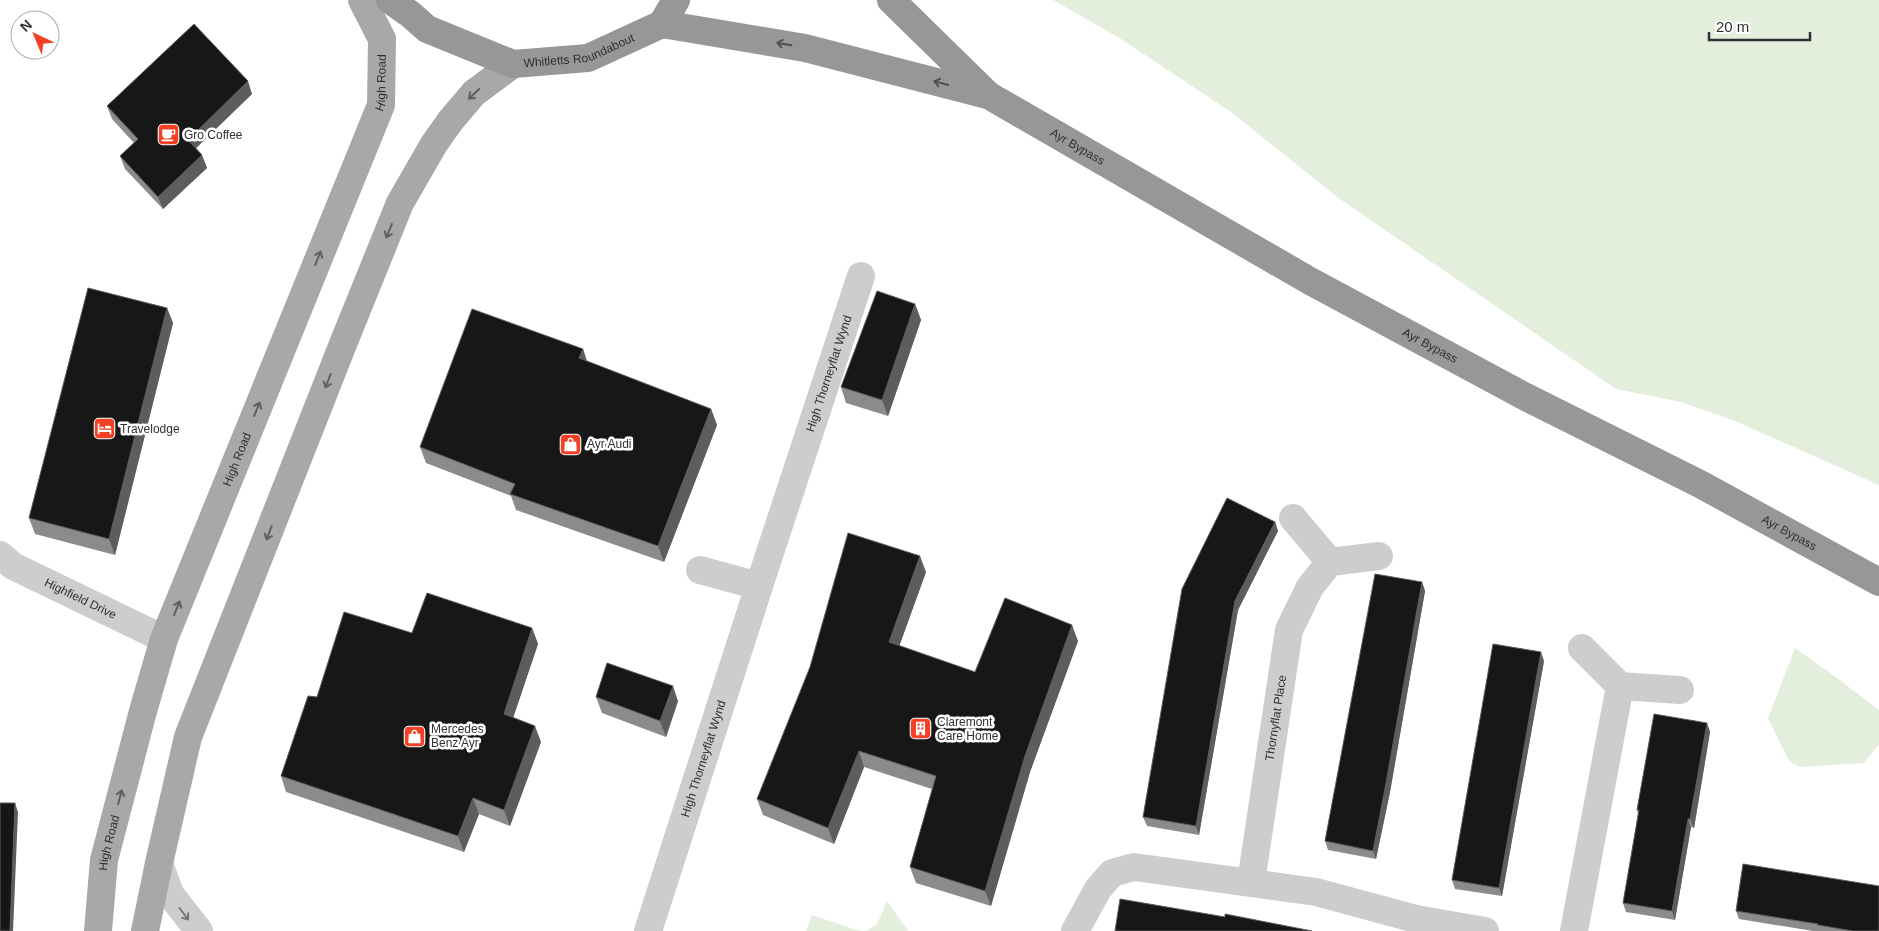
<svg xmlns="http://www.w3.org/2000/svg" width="1879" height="931" viewBox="0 0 1879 931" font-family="Helvetica,sans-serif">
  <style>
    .green { fill: #e3eedd }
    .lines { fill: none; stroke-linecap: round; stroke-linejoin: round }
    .minor { stroke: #cdcdcd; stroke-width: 28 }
    .major { stroke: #a8a8a8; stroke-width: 28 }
    .highway { stroke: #979797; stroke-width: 28 }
    .wall { fill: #8b8b8b }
    .shaded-wall { fill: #5d5d5d }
    .building { fill: #171717; stroke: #5d5d5d }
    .oneway { stroke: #4f4f4f }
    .oneway2 { stroke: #606060 }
    .oneway3 { stroke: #777 }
    .labels { text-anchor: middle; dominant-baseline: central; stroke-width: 5; stroke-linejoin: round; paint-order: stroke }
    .street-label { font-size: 12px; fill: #303030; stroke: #fff }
    .poi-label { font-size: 12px; fill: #303030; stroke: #fff; text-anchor: start }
  </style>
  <rect width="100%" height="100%" fill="#fff"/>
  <!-- green -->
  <path class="green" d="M1053 0H1879V485L1735 421 1681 402 1616 389 1337 197 1231 112 1121 39Z
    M1795 648 1837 678 1879 710V744L1864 763 1800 767 1789 761 1768 718Z
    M887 901 908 931H866L877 924Z
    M812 915 857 930 863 931H806Z"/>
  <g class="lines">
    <!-- minor -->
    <g class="minor">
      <path d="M1293 518 1330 562"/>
      <path id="s1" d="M0 555 13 566 164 639"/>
      <path d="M700 570 759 586"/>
      <path d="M1582 648 1620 686 1680 690"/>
      <path d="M159 863 170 894 199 931"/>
      <path id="s2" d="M1251 882 1289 630 1310 587 1330 562 1379 556"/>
      <path id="s3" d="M648 931 759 586 861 276"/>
      <path d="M1075 931 1098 889 1112 873 1134 867 1316 892 1416 919 1485 931"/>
      <path d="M1574 931 1620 686"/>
    </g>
    <!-- major -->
    <g class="major">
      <path id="s4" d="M98 931 104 860 143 711 164 639 381 105 382 39 362 0"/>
      <path d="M145 931 159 863 188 737 343 344 400 203 434 144 451 120 474 93 513 64"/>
    </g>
    <!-- highway -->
    <g class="highway">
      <path id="s5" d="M390 0 410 14 427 29 513 64 588 58 662 24 676 0"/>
      <path id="s6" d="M891 0 988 95 1310 281 1522 395 1700 484 1879 582"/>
      <path d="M662 24 805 48 987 95"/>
    </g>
  </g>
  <!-- wall -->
  <path class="wall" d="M252 94 196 148 202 155 207 168 163 209 125 169 120 156 134 143 112 119 107 106Z
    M915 304 921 320 888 416 846 403 841 387Z
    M167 308 173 323 115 555 35 534 29 518Z
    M583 349 587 361 711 409 717 425 664 562 516 510 511 496 426 463 420 447Z
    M1275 522 1278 531 1238 610 1199 835 1147 826 1143 817Z
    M926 572 899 646 975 672 1078 641 1030 772 991 906 916 883 910 867 932 789 864 767 834 844 763 815 757 799Z
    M1422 582 1425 591 1390 792 1376 859 1328 850 1325 841Z
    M532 628 538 644 513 718 541 742 510 826 479 814 464 852 286 792 281 776 317 697 412 633Z
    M1544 661 1502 896 1455 889 1452 880Z
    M596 697 678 701 666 737 602 713Z
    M1707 723 1710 732 1694 828 1691 827 1675 920 1626 912 1623 903 1638 814 1637 810Z
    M1736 911 1879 931H1813L1739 919Z"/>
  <!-- shaded-wall -->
  <path class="shaded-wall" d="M248 81 252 94 192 152 188 140Z
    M202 155 207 168 163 209 158 197Z
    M915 304 921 320 888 416 882 400Z
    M167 308 173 323 115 555 109 539Z
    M583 349 588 365 579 358Z
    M711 409 717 425 664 562 658 546Z
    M1275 522 1278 531 1238 610 1199 835 1196 826 1235 601Z
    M920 556 926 572 895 658 889 642Z
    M1422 582 1425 591 1390 792 1376 859 1373 851Z
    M1072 625 1078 641 1030 772 991 906 985 891 1025 756Z
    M532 628 538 644 509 730 504 714Z
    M1541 652 1544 661 1502 896 1499 888Z
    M673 686 678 701 666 737 660 721Z
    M1707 723 1710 732 1694 828 1690 819Z
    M535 726 541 742 510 826 504 810Z
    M859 751 864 767 834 844 828 828Z
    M473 798 479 814 464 852 458 836Z
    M15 803 18 812 13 931H10Z
    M1688 819 1691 827 1675 920 1672 911Z"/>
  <!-- building -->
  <path class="building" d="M194 24 248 81 188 140 202 155 158 197 120 156 138 139 107 106Z
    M88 288 167 308 109 539 29 518Z
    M877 291 915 304 882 400 841 387Z
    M472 309 583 349 579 358 711 409 658 546 510 494 515 484 420 447Z
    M1227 498 1275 522 1235 601 1196 826 1143 817 1182 589Z
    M848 533 920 556 889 642 975 672 1005 598 1072 625 1025 756 985 891 910 867 936 776 859 751 828 828 757 799 810 667Z
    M1375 574 1422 582 1386 783 1373 851 1325 841Z
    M427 593 532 628 504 714 535 726 504 810 473 798 458 836 281 776 308 696 317 697 344 612 412 633Z
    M1493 644 1541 652 1499 888 1452 880Z
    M607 663 673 686 660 721 596 697Z
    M1654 714 1707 723 1690 819H1688L1672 911 1623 903 1639 810H1637Z
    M0 803H15L10 931H0Z
    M1743 864 1879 886V931H1853L1818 925V924L1736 911Z
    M1120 899 1225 917V914L1312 931H1115Z"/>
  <!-- one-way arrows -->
  <defs><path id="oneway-shaft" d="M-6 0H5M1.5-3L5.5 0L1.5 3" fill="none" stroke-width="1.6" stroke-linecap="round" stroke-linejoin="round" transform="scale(1.25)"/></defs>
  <g class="oneway">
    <use href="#oneway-shaft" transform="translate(784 44) rotate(-170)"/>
    <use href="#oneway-shaft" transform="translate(941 83) rotate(-165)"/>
  </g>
  <g class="oneway2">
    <use href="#oneway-shaft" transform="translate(474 94) rotate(136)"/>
    <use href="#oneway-shaft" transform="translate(389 231) rotate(112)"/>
    <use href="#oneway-shaft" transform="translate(318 258) rotate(-68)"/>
    <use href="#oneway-shaft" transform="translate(328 381) rotate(111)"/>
    <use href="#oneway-shaft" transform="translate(257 409) rotate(-68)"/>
    <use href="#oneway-shaft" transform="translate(269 533) rotate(111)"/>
    <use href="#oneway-shaft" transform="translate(177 608) rotate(-68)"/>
    <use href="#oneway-shaft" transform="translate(120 797) rotate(-75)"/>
  </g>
  <use class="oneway3" href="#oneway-shaft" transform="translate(184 914) rotate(53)"/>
  <!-- icons -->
  <defs>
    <symbol id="cafe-square" viewBox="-11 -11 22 22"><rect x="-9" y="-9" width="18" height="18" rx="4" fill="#f44025" stroke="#fff"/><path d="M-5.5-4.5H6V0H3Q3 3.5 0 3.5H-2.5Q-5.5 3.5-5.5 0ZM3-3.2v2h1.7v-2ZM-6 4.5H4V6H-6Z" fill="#fff"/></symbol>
    <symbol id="hotel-square" viewBox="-11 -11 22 22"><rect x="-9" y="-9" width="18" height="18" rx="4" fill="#f44025" stroke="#fff"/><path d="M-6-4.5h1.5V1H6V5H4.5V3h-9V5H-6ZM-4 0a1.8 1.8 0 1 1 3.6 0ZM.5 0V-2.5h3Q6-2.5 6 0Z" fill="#fff"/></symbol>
    <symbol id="shop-square" viewBox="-11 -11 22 22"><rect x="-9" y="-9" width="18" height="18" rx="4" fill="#f44025" stroke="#fff"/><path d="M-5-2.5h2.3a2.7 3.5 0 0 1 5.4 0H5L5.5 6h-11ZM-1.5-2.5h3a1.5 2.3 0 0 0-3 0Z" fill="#fff"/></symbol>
    <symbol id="building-square" viewBox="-11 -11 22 22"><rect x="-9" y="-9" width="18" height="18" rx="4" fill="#f44025" stroke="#fff"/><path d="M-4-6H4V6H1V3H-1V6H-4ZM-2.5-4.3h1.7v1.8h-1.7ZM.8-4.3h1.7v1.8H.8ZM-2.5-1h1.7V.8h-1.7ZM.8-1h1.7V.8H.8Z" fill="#fff"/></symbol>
  </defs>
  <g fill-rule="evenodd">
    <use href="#cafe-square" x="156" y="122" width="25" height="25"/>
    <use href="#hotel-square" x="92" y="416" width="25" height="25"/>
    <use href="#shop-square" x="558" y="432" width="25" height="25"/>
    <use href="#building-square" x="908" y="716" width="25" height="25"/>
    <use href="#shop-square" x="402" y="724" width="25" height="25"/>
  </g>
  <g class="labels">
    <!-- street labels -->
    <g class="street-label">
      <text stroke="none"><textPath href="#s5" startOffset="208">Whitletts Roundabout</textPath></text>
      <text stroke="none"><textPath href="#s4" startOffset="899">High Road</textPath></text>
      <text stroke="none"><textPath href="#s6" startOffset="239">Ayr Bypass</textPath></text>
      <text stroke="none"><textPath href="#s6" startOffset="644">Ayr Bypass</textPath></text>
      <text stroke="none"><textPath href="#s3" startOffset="586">High Thorneyflat Wynd</textPath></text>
      <text stroke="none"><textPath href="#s4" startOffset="494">High Road</textPath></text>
      <text stroke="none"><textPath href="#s6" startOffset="1049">Ayr Bypass</textPath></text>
      <text stroke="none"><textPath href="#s1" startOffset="92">Highfield Drive</textPath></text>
      <text stroke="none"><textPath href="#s2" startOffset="166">Thornyflat Place</textPath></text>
      <text stroke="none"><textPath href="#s3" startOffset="181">High Thorneyflat Wynd</textPath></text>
      <text stroke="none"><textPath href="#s4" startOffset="89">High Road</textPath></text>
    </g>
    <!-- poi labels -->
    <g class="poi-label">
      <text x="184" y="135">Gro Coffee</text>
      <text x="120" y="429">Travelodge</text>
      <text x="587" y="444">Ayr Audi</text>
      <text x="937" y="722">Claremont<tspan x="937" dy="14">Care Home</tspan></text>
      <text x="431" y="729">Mercedes<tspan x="431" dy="14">Benz Ayr</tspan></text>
    </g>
  </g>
  <!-- north arrow -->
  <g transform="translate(35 35) rotate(316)"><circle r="24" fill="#ffffff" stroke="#acacac"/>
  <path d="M0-4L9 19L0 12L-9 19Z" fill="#f44025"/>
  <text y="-8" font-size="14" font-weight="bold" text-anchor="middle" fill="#303030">N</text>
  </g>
  <!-- scale -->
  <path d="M1709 32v8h101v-8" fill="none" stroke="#303030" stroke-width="2.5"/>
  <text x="1716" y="32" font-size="15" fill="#303030" stroke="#ffffff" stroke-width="4" paint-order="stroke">20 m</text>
</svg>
